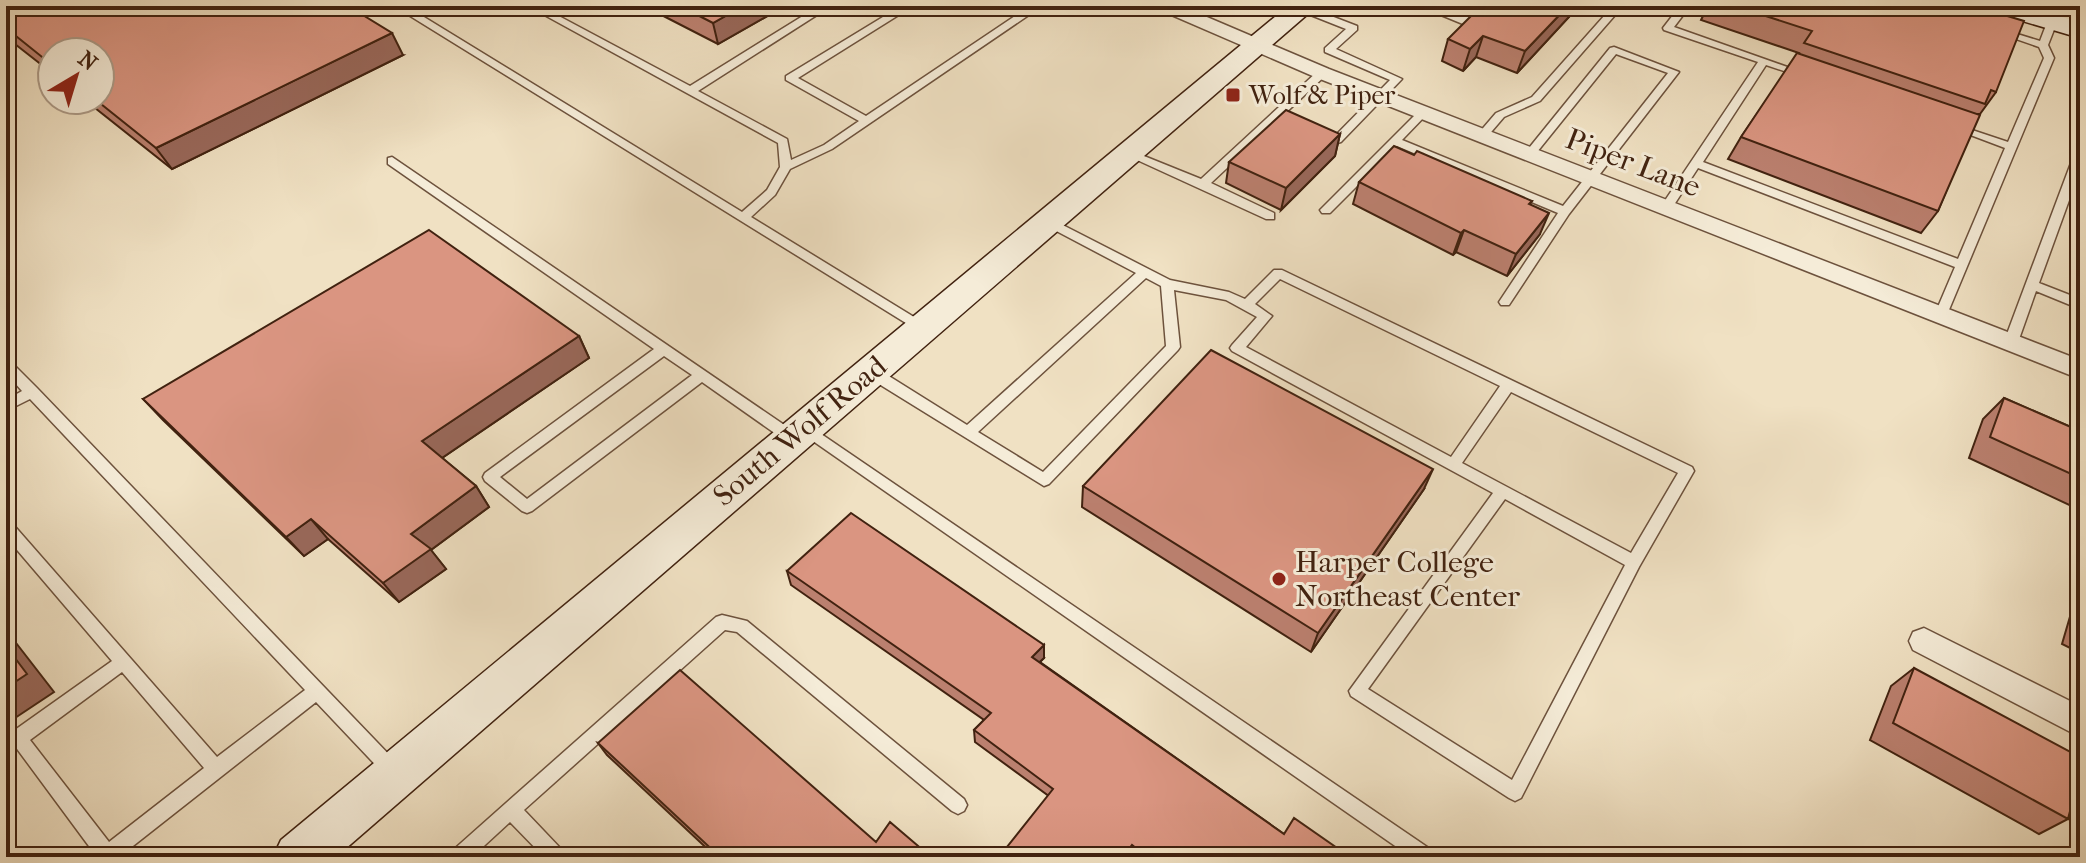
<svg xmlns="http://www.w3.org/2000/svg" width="2086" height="863" viewBox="0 0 2086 863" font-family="'IM FELL French Canon',serif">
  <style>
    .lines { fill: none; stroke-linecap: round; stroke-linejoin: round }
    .lane-casing { stroke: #6d523d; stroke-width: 3 }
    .street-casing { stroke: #6d523d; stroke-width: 3 }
    .secondary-casing { stroke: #412210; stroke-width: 3 }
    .highway-casing { stroke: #412210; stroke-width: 3 }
    .lane { fill: #f5ecd8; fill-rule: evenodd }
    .street { fill: #f5ecd8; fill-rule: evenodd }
    .secondary { fill: #f5ecd8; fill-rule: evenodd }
    .highway { fill: #f0e1c3; fill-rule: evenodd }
    .wall { fill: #bb806f; stroke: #412210; stroke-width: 2 }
    .shaded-wall { fill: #99685a; stroke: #412210; stroke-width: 2 }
    .building { fill: #da9581; stroke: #412210; stroke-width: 2 }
    .poi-dot { fill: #8f2418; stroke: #f5ecd8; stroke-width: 3 }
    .labels { text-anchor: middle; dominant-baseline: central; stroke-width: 6; stroke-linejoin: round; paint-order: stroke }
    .far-poi-label { font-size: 26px; fill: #412210; stroke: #f5ecd8; text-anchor: start }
    .street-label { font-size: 30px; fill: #412210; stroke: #f5ecd8 }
    .poi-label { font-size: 30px; fill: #412210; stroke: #f5ecd8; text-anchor: start }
  </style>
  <rect width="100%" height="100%" fill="#f0e1c3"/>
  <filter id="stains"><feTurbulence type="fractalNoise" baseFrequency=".0025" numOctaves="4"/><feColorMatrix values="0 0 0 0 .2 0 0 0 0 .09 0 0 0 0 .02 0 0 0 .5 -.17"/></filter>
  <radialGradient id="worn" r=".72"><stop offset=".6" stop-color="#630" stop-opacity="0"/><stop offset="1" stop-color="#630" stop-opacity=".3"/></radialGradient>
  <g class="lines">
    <defs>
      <path id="lane" d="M394 6H406L742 212 767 190 780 167 778 143 528 6H540L690 86 819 6H831L698 91 787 139 791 160 824 145 859 121 786 80V76L901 6H913L798 78 866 116 1030 6H1042L832 149 790 169 775 195 751 217 927 325 928 328 927 331 922 333Z
        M1297 6H1305L1357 26V30L1336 49 1402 79 1341 142 1337 143 1331 140 1390 80 1325 52V48L1346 29 1298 10Z
        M1419 6H1433L1462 17 1474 6H1485L1463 24Z
        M1613 6H1623L1540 101 1504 117 1486 138H1478V134L1496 113 1532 97Z
        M1680 6H1690L1674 27 1810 75 1805 78 1766 65 1703 162 1958 259 2005 148 1952 128 1957 125 2008 142 2044 58 2039 47 1996 32 2001 29 2040 41 2048 20H2056L2057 22 2048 45 2054 58 1946 317H1936L1935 314 1955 267 1698 168 1670 211H1662V205L1758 62 1664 30 1663 28Z
        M1614 47 1679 72 1569 214 1509 305H1501L1499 302 1558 213 1397 146 1330 213H1322L1320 210 1419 111 1423 110 1428 113 1402 140 1563 206 1668 73 1616 54 1533 157H1525V153L1610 48Z
        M1322 70 1327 73 1326 75 1211 183 1274 213V219H1266L1124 154 1126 152H1134L1201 179 1318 71Z
        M2080 151V170L2039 283 2080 299V309L2036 291 2018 342 2016 345H2006L2004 342 2074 155Z
        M392 157 796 433 798 437 796 441H786L702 382 532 511 527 513 522 511 485 481 483 477 485 473 654 349 388 164V158ZM664 356 692 375 527 499 500 477Z
        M1049 218 1170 280 1229 292 1245 299 1274 270H1282L1692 467 1694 471 1639 567 1521 798 1515 801 1509 798 1351 696 1349 691 1493 493 1232 351 1230 348 1232 345 1257 317 1226 300 1174 290 1180 347 1178 350 1049 484 1044 486 866 376 864 372 866 368H876L967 425 1136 273 1045 225V219ZM1146 278 1161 286 1166 346 1043 472 978 432ZM1280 279 1500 386 1451 457 1246 347 1272 316 1255 304ZM1511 392 1678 473 1631 553 1462 463ZM1505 499 1625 565 1512 780 1368 689Z
        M6 360 11 362 37 388 399 765 402 771 399 777 393 779 387 777 316 702 119 857H97L9 738 12 732 112 661 6 537V520L11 522 217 757 305 690 30 399 6 411V400L22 391 6 373ZM122 672 204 768 109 842 30 740Z
        M805 423 1433 851 1436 857H1411L800 432 798 428 800 424Z
        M722 615 747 621 964 799 967 805 964 811 958 814 952 811 737 632 725 630 524 810 563 851 566 857H544L510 822 472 857H449L452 851 716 617Z"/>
      <path id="street" d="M1157 6H1181L1329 69 2080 360V379L1315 77 1160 10Z
        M1924 628 2080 706V737L1913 650 1909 641 1913 632Z"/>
      <path id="secondary" d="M1288 6H1317L336 857H273L281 840Z
        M1988 6H2029L2080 21V38L1992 12Z"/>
      <path id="highway" d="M2043 6H2080V22L2047 13Z"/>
    </defs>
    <!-- lane casing -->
    <use href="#lane" class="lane-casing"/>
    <!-- street casing -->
    <use href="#street" class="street-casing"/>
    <!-- secondary casing -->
    <use href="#secondary" class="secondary-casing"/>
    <!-- highway casing -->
    <use href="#highway" class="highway-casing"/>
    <!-- lane -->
    <use href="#lane" class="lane"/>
    <!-- street -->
    <use href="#street" class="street"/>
    <!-- secondary -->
    <use href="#secondary" class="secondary"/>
    <!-- highway -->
    <use href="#highway" class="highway"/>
  </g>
  <!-- wall -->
  <path class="wall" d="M6 6 403 55 172 169 85 100H100L52 52V73L6 37Z
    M644 6H785L718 44Z
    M1579 6 1517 73 1476 57 1463 71 1442 61 1448 39Z
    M1708 6H1974L1996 92 1980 114H1978L1938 211 1921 233 1728 159 1741 137 1799 53 1701 20Z
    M1340 134 1335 156 1281 210 1226 183 1229 162Z
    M1359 182 1532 201 1530 204 1540 234 1507 276 1456 252 1453 255 1353 204Z
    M579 336 589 358 442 458 476 486 489 507 431 550 446 569 399 602 328 539 304 556 163 420 143 399Z
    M2004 398 2080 431V510L1969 458 1983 419Z
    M1083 486 1424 489 1311 652 1082 507Z
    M787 571 1044 658 1040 662 1284 834 1350 857H1132L975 742 974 730 984 720 791 585Z
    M2080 593V653L2062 644 2076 596Z
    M1914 668 2068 819 2039 834 1870 740 1891 686Z
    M598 743 876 842 931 857H716L607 755Z"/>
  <!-- shaded-wall -->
  <path class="shaded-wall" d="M743 6H785L718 44 713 23Z
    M1568 6H1579L1517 73 1525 51Z
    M392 33 403 55 172 169 156 148Z
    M1483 36 1476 57 1463 71 1470 49Z
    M1340 134 1335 156 1281 210 1286 188Z
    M1549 213 1540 234 1507 276 1516 254Z
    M1464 230 1456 252 1453 255 1461 233Z
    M579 336 589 358 436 462 422 441Z
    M1433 469 1424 489 1311 652 1318 633Z
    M476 486 489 507 431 550 446 569 399 602 383 583 411 534Z
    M311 519 328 539 304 556 286 537Z
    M6 630 54 692 6 724Z
    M1044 645V658L1032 669V657Z
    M1132 845 1129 857H1123Z"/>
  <!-- building -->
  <path class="building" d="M6 6H348L392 33 156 148 96 100H100V52H52V65L6 28Z
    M680 6H743L713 23Z
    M1481 6H1568L1525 51 1483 36 1470 49 1448 39Z
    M1735 6H1974L2024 21 1996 92 1991 90 1985 104 1804 43 1812 31Z
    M1797 53 1980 115 1938 211 1741 137Z
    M1286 110 1340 134 1286 188 1229 162Z
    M1394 146 1414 155 1417 151 1532 201 1529 204 1549 213 1516 254 1464 230 1461 233 1359 182Z
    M429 230 579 336 422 441 476 486 411 534 431 549 383 583 311 519 286 537 143 399Z
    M1211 350 1433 469 1318 633 1083 486Z
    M2004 398 2080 431V478L1990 437Z
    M851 513 1044 645 1032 657 1284 834 1294 818 1350 857H1147L1132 845 1123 857H999L1053 789 974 730 991 713 787 571Z
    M6 646 27 674 6 688Z
    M1914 668 2080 757V772L2068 819 1893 723Z
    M680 670 876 842 890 822 931 857H720L598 743Z"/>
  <!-- markers -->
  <g class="poi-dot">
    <rect x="1225" y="87" width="16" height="16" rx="4"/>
    <circle cx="1279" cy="579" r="8"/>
  </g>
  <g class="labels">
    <!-- far-poi labels -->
    <g class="far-poi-label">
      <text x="1249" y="95">Wolf &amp; Piper</text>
    </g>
    <!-- street labels -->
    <g class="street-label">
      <text transform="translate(1633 163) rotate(21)">Piper Lane</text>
      <text transform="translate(800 431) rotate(-40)">South Wolf Road</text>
    </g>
    <!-- poi labels -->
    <g class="poi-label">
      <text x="1295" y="562">Harper College<tspan x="1295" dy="34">Northeast Center</tspan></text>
    </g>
  </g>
  <!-- margin -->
  <rect width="2086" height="863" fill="none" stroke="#f0e1c3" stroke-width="32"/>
  <rect x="8" y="8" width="2070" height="847" fill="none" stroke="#412210" stroke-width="4"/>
  <rect x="16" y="16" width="2054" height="831" fill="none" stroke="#412210" stroke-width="2"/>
  <!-- north arrow -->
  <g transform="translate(76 76) rotate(38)"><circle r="38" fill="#f5ecd8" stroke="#ad9b88" stroke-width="2"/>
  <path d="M0-6L14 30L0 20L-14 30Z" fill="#8f2418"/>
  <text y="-12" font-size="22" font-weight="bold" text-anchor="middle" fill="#412210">N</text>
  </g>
  <rect width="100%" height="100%" filter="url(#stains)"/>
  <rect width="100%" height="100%" fill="url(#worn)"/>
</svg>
